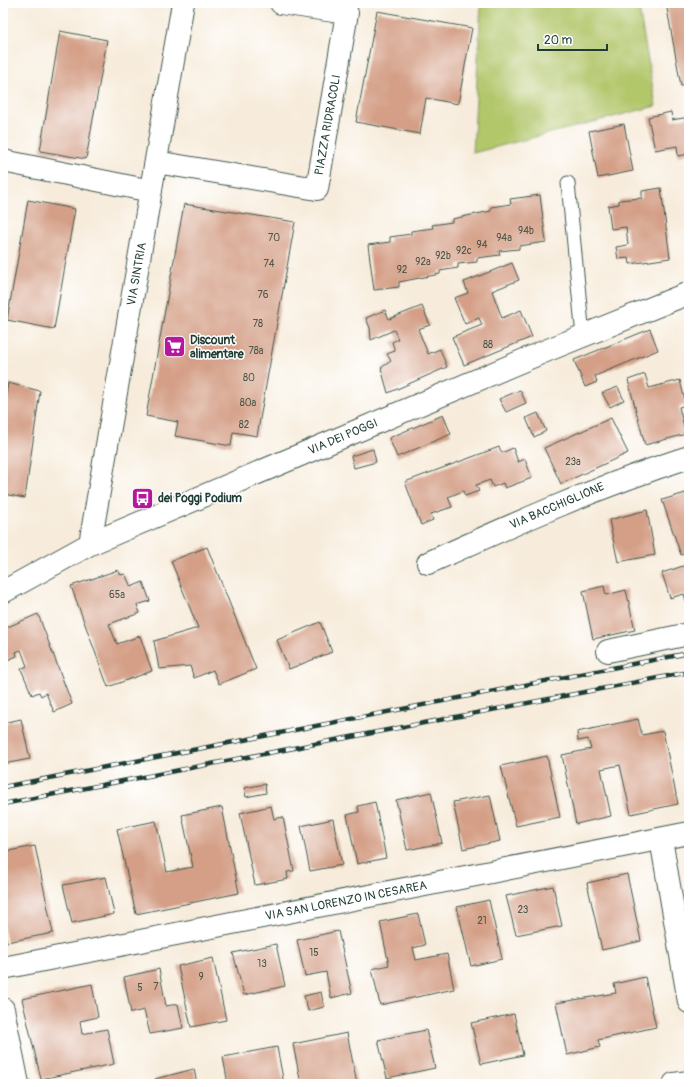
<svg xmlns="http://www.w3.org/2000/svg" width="692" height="1087" viewBox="0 0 692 1087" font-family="Pangolin,sans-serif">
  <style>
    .green { fill: #b2c66a; stroke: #68824f }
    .building { fill: #d49f86 }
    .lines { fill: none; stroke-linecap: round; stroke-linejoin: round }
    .service-casing { stroke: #3f574d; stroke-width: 15 }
    .minor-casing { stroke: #3f574d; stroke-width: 24 }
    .service { stroke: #fff; stroke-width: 13 }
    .minor { stroke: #fff; stroke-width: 22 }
    .rail-casing { stroke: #1f3d34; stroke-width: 4.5 }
    .rail { stroke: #fff; stroke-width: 3; stroke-dasharray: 9; stroke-linecap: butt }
    .labels { text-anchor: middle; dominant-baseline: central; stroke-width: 3; stroke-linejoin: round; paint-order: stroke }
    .number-label { font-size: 10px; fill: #4c5648 }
    .street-label { font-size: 12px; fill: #1f3d34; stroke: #fff }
    .poi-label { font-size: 12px; font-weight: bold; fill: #1f3d34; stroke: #fff; text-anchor: start }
  </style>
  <rect width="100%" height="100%" fill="#fff"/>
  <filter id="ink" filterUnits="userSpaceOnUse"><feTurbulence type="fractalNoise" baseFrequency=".025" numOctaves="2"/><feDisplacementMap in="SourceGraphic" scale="8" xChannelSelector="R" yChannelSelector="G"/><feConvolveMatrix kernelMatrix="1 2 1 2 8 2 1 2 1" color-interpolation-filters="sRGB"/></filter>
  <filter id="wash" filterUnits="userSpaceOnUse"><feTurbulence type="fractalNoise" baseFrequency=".012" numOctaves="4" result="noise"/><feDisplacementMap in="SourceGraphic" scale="16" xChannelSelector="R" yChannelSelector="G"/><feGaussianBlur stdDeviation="0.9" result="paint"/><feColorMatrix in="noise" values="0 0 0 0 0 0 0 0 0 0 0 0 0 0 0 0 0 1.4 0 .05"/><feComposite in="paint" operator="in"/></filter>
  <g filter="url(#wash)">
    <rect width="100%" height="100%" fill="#f7ecdb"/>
    <!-- green -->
    <path class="green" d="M481 3H638L656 106 473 153Z"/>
    <g id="blocks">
      <!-- building -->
      <path class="building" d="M666 3H689V85L681 86Z
        M377 11 472 28 458 104 426 98 420 134 356 122Z
        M60 31 107 40 86 159 40 151Z
        M671 112 672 120 689 117V154L678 156 677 146 655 150 648 117Z
        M624 124 633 171 598 178 589 131Z
        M661 188 670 258 630 264 629 258 618 259 616 247 628 245 626 227 611 229 608 206 619 204V200L642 198V191Z
        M540 195 546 242 519 246V249L499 251 500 255 477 258V262L458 264V268L440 271V274L399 282V287L374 290 368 245 390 242V237L411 234V231L433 228 432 225 452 222V219L491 211V207L511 204 510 199Z
        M28 200 75 209 54 329 7 320Z
        M184 204 295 222 257 436 233 432 231 446 175 436 178 422 146 416Z
        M512 263 519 280 492 291 502 318 521 310 532 337 464 365 452 337 482 325 479 318 465 324 454 298 468 293 464 282Z
        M422 306 430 325 418 329 428 354 440 349 447 367 388 393 381 368 391 361 387 354 395 351 392 342 398 339 394 330 371 340 370 328 366 318 385 310 389 319Z
        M650 329 658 350 595 376 597 382 585 387 574 360Z
        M645 374 649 388 680 380 686 405 679 407 686 434 645 445 628 380Z
        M8 383 40 391 25 498 3 494V411Z
        M618 387 624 400 610 407 602 393Z
        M520 390 526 403 506 412 499 399Z
        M538 413 546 431 534 437 526 418Z
        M443 415 451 434 397 457 389 438Z
        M611 418 628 453 561 484 544 448Z
        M499 447 502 453 513 448 518 462 525 459 532 478 505 488 503 483 493 487 490 480 476 485 479 491 465 496 463 491 448 497 452 507 431 514 433 520 421 525 405 482Z
        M373 449 376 462 354 468 351 456Z
        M689 492V552L681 555 662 500Z
        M647 510 655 555 618 562 609 520Z
        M207 547 256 669 219 684 213 670 194 678 190 666 159 669 154 641 198 628 171 561Z
        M689 564V611L684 594 670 598 662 573Z
        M118 570 121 575 125 574 131 587 143 582 150 601 137 605 140 613 109 624 117 644 140 636 152 671 108 687 71 586Z
        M604 586 606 595 626 590 635 630 593 639 583 591Z
        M38 614 72 704 54 712 46 693 41 696 39 692 32 695 21 669 27 666 21 650 16 652 17 656 3 662V629Z
        M320 622 332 652 289 669 277 640Z
        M21 719 30 759 3 764V723Z
        M638 719 642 735 663 731 678 804 631 814 620 765 601 769 611 816 576 824 562 755 591 749 588 739 578 741 577 732Z
        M547 756 560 817 516 826 501 766Z
        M265 784 266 793 246 797 244 788Z
        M431 792 442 843 407 850 396 800Z
        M490 795 500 841 463 849 453 802Z
        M375 802 386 858 357 864 347 815 359 812 358 806Z
        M271 806 274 819 283 817 294 871 287 872 288 879 255 885 240 813Z
        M222 807 239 893 136 914 117 829 156 821 167 872 193 867 182 815Z
        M333 819 342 865 310 871 301 826Z
        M35 846 53 933 7 942 3 926V852Z
        M627 874 641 941 602 950 587 883Z
        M106 877 114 914 72 923 63 885Z
        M553 886 562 926 516 935 506 896Z
        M489 900 502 959 471 966 457 907Z
        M418 914 425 945 413 948 416 960 447 954 454 989 380 1005 372 969 389 965 380 922Z
        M338 931 352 993 331 998 326 972 305 976 297 940Z
        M276 944 285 986 244 995 233 953Z
        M213 958 226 1020 191 1027 178 966Z
        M159 969 166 1006 178 1004 183 1028 150 1034 144 1010 131 1013 124 977Z
        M645 977 656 1027 598 1040 600 1047 567 1055 556 1003 616 993 614 984Z
        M92 984 98 1017 80 1021 82 1034 107 1029 114 1064 41 1079 22 999Z
        M321 992 324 1007 308 1011 304 996Z
        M514 1014 523 1055 481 1064 471 1023Z
        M426 1030 435 1068 387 1078 378 1040Z
        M347 1033 357 1084H301L293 1044Z
        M277 1047 284 1084H228L223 1057Z
        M194 1069 197 1084H156L155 1079Z"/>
    </g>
  </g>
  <g filter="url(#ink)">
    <use href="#blocks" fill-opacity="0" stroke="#3f574d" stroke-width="1"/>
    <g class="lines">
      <defs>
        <path id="service" d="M568 183 583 336"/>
        <path id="minor" d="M3 161 151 191
          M156 162 317 189 347 13 281 3
          M90 544 183 3
          M428 563C514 524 599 486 689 457
          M3 592 90 544 548 350 689 293
          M608 651 689 634
          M661 839 689 1002
          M3 968 689 833
          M3 1009 18 1084
          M674 1084 689 1082"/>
      </defs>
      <!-- service casing -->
      <use href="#service" class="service-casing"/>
      <!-- minor casing -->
      <use href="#minor" class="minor-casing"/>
      <!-- service -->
      <use href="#service" class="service"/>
      <!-- minor -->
      <use href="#minor" class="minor"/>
      <defs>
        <path id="rail" d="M3 787 689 653
          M3 804 689 672"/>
      </defs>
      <!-- rail casing -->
      <use href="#rail" class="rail-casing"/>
      <!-- rail -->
      <use href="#rail" class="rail"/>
    </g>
  </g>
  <!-- icons -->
  <defs>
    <symbol id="supermarket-square" viewBox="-11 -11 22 22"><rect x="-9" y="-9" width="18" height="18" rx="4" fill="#b5179e" stroke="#fff"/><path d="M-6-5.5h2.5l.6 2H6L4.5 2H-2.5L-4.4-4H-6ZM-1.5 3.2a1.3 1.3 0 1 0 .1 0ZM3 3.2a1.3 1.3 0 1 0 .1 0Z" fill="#fff"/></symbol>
    <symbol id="bus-square" viewBox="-11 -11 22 22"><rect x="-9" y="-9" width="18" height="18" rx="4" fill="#b5179e" stroke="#fff"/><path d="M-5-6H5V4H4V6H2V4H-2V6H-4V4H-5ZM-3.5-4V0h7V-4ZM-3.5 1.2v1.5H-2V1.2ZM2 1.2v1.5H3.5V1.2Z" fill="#fff"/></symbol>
  </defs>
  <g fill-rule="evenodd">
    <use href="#supermarket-square" x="162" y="334" width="25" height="25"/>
    <use href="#bus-square" x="130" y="486" width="25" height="25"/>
  </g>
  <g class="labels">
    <!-- number labels -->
    <g class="number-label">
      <text x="526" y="231">94b</text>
      <text x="274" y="238">70</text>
      <text x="504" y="238">94a</text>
      <text x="482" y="245">94</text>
      <text x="464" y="251">92c</text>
      <text x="443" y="256">92b</text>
      <text x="423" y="262">92a</text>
      <text x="269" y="264">74</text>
      <text x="402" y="270">92</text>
      <text x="263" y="295">76</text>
      <text x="258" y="324">78</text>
      <text x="488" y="345">88</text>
      <text x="256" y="351">78a</text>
      <text x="249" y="378">80</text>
      <text x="248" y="403">80a</text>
      <text x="244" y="425">82</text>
      <text x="573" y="462">23a</text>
      <text x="117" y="595">65a</text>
      <text x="523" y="910">23</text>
      <text x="482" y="921">21</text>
      <text x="314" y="953">15</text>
      <text x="262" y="964">13</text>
      <text x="201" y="977">9</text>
      <text x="156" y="987">7</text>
      <text x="140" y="988">5</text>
    </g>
    <!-- street labels -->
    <g class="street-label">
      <text transform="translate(328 125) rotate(-80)">PIAZZA RIDRACOLI</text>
      <text transform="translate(137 274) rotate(-80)">VIA SINTRIA</text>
      <text transform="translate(343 437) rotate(-23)">VIA DEI POGGI</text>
      <text transform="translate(557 506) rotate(-23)">VIA BACCHIGLIONE</text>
      <text transform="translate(346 901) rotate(-11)">VIA SAN LORENZO IN CESAREA</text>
    </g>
    <!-- poi labels -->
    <g class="poi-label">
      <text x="190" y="340">Discount<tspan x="190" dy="14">alimentare</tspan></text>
      <text x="158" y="498">dei Poggi Podium</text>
    </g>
  </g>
  <!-- margin -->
  <rect width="692" height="1087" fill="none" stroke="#fff" stroke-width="16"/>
  <!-- scale -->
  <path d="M538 44v6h69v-6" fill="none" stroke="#1f3d34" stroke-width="2"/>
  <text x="544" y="44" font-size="12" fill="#1f3d34" stroke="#ffffff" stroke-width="3" paint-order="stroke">20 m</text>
</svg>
